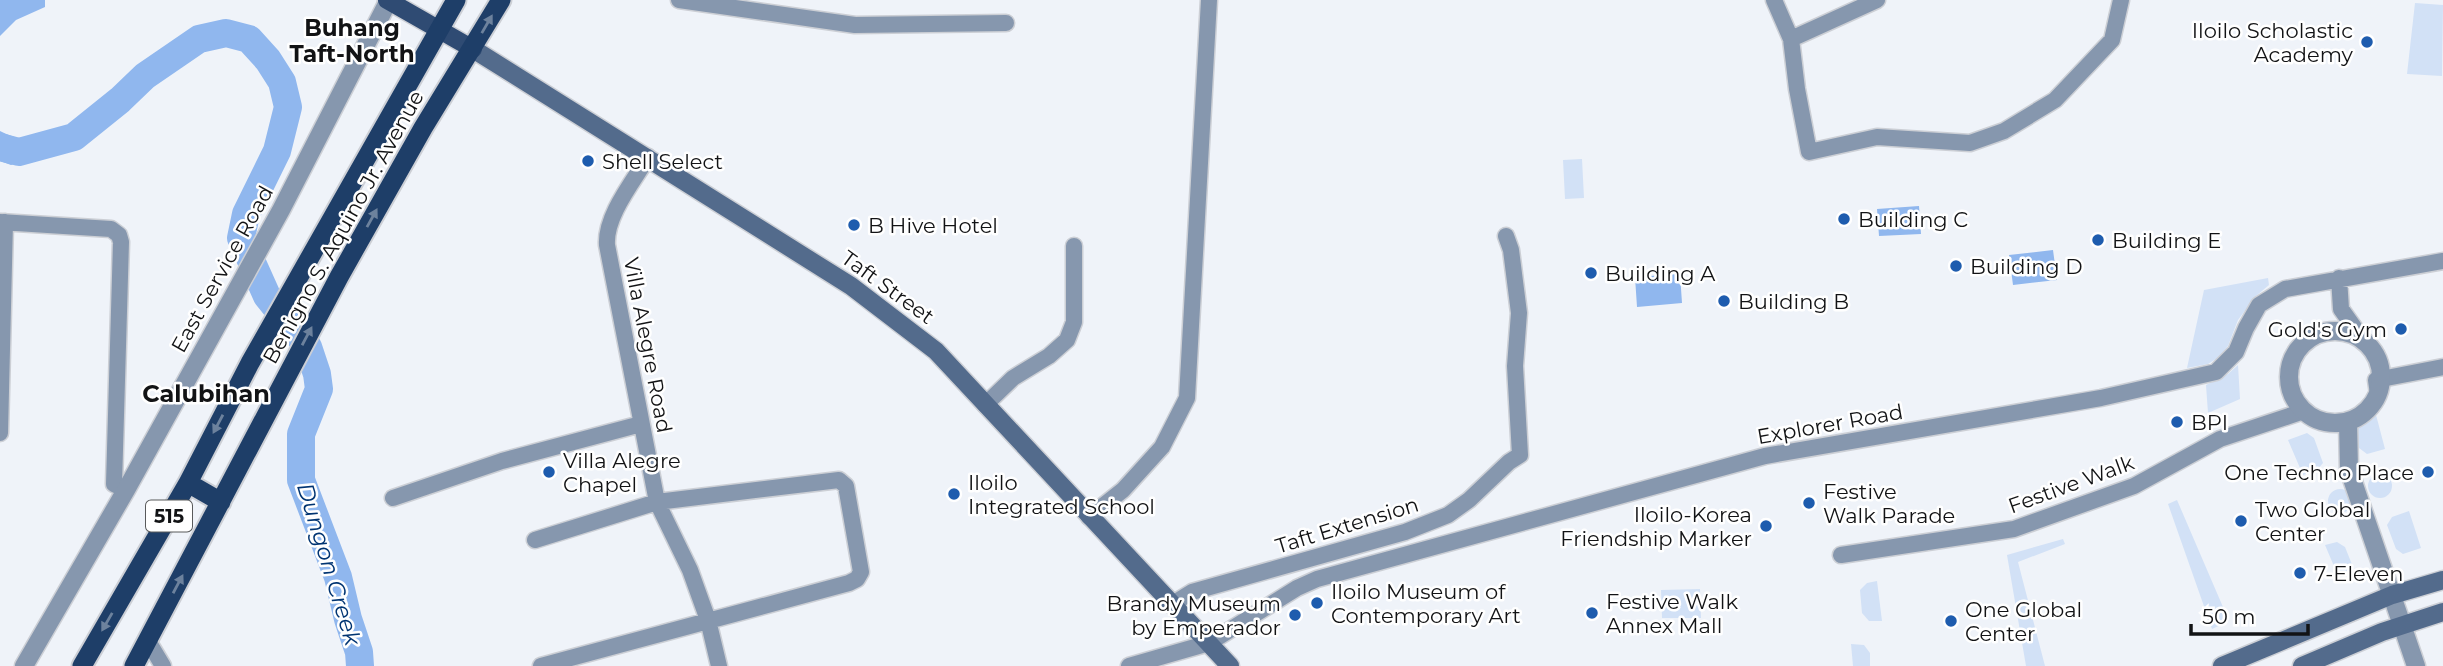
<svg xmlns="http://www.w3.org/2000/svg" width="2443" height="666" viewBox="0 0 2443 666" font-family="Montserrat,sans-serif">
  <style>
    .garden { fill: #d2e1f6 }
    .water { fill: #90b7ee }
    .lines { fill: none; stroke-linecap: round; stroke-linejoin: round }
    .river { stroke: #90b7ee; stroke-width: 28 }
    .minor-casing { stroke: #cccfd5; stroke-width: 19 }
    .tertiary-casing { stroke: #cccfd5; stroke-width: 21 }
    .secondary-casing { stroke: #cccfd5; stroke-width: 21 }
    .primary-casing { stroke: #cccfd5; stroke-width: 21 }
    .trunk-casing { stroke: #cccfd5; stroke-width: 23 }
    .minor { stroke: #8697ae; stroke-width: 16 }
    .tertiary { stroke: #8697ae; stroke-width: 18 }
    .secondary { stroke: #536b8c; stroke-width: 18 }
    .primary { stroke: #2f4b73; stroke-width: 18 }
    .trunk { stroke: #1e3e68; stroke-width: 19 }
    .oneway { fill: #6d829d }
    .poi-dot { fill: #1e5cae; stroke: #fff; stroke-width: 2.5 }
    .labels { text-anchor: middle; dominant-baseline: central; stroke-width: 5; stroke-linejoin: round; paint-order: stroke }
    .shield { fill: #fff; stroke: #595a5b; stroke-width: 2 }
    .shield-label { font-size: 19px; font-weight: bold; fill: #121315 }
    .poi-label { font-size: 21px; fill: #121315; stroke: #fff; text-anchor: start }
    .street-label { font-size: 21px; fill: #121315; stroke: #fff }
    .neighbourhood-label { font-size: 23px; font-weight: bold; fill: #121315; stroke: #fff }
    .water-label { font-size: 23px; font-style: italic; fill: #003472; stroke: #fff }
    .quarter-label { font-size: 24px; font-weight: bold; fill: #121315; stroke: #fff }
  </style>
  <rect width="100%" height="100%" fill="#eff3f9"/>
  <!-- garden -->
  <path class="garden" d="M2415 3 2443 5 2442 76 2407 74Z
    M1582 159 1584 198 1565 199 1563 160Z
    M2268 278 2269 285 2256 296 2238 320 2228 346 2219 357 2208 364 2187 368 2204 290Z
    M2238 365 2240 399 2208 413 2206 385 2228 374Z
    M2375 411 2385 449 2367 454 2359 448 2352 424 2358 416Z
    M2307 433 2314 438 2323 463 2317 470 2303 475 2288 440Z
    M2368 486a12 12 0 1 1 24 0a12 12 0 1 1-24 0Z
    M2328 501a12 12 0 1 1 24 0a12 12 0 1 1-24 0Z
    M2177 500 2229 621 2212 629 2168 504Z
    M2409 511 2421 548 2403 554 2396 549 2387 525 2392 517Z
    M2063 539 2065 544 2018 562 2045 666H2026L2007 555Z
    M2337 542 2345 547 2353 567 2347 575 2339 578 2325 545Z
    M1877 581 1882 621H1869L1862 613 1860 590 1867 583Z
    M1700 589 1701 618H1662L1661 590Z
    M1851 644 1864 645 1870 653V666H1853Z"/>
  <!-- water -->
  <path class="water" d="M0 0H45V7L16 20 0 36Z
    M0 131C25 144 47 142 74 137L37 156 11 165 0 161Z
    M1919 206 1921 234 1879 236 1877 209Z
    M2053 250 2057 280 2013 285 2009 255Z
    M1680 274 1682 303 1637 307 1635 277Z"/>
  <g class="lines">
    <!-- river -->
    <path class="river" d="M0 147 19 152 74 137 120 100 145 76 199 39 226 33 249 39 268 60 282 82 288 107 277 151 246 214 241 238 267 296 308 347 317 374 319 389 301 434V480L338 577 348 619 359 652 360 666"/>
    <defs>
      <path id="minor" d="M679 0 855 25 1006 23
        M1774 0 1791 39 1797 89 1809 152 1877 137 1970 143 2004 131 2055 100 2112 40 2121 0
        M1791 39 1877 0
        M648 157C633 182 605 216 607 245L657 502 690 570 708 620 719 666
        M0 222 111 229 119 235 121 242 114 484 126 490
        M2339 278 2341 309 2363 340
        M2378 394 2376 380 2443 367
        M985 405 1013 378 1049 356 1067 340 1074 322V246
        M0 433 5 222
        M393 498 502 461 641 424
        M1089 517 1123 490 1162 447 1187 398 1209 0
        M535 540 657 502 839 480 846 486 861 572 857 579 849 583 541 666
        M1841 555 2014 529 2134 486 2220 439 2304 411
        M1171 605 1192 592 1405 532 1448 515 1469 500 1509 462 1520 455 1515 366 1519 313 1511 250 1506 236
        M148 641 163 666
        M1129 666 1209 643 1297 588 1317 579 1765 456 2101 398 2216 372 2236 352 2246 328 2259 305 2285 289 2443 261"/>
      <path id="tertiary" d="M2289 377a46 46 0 1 1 92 0a46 46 0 1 1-92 0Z
        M2348 421 2349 470 2416 666
        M24 666 126 490 281 210 389 0"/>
      <path id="secondary" d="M473 49 851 286 936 351 1230 666
        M2222 666 2392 595 2443 580
        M2302 666 2382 632 2443 612"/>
      <path id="primary" d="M387 0 473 49"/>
      <path id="trunk" d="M188 483 221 502
        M82 666 188 483 250 363 456 0
        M134 666 339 277 423 128 501 0"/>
    </defs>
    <!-- minor casing -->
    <use href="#minor" class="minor-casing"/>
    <!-- tertiary casing -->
    <use href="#tertiary" class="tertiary-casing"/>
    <!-- secondary casing -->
    <use href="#secondary" class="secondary-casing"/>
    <!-- primary casing -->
    <use href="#primary" class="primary-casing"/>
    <!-- trunk casing -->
    <use href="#trunk" class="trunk-casing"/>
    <!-- minor -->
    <use href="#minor" class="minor"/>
    <!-- tertiary -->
    <use href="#tertiary" class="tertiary"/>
    <!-- secondary -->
    <use href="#secondary" class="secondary"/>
    <!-- primary -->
    <use href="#primary" class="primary"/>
    <!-- trunk -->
    <use href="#trunk" class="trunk"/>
  </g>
  <!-- one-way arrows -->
  <defs><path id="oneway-solid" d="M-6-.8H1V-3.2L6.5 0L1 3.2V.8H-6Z" transform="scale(1.75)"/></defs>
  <g class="oneway">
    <use href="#oneway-solid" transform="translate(487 24) rotate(-60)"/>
    <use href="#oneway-solid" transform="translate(372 218) rotate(-61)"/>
    <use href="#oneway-solid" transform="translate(307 336) rotate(-62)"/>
    <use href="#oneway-solid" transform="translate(218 424) rotate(118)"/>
    <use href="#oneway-solid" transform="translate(178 584) rotate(-62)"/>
    <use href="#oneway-solid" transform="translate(107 622) rotate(120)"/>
  </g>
  <!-- markers -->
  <g class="poi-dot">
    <circle cx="2367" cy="42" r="7"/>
    <circle cx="588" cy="161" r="7"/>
    <circle cx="1844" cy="219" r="7"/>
    <circle cx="854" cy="225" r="7"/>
    <circle cx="2098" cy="240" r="7"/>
    <circle cx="1956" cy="266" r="7"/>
    <circle cx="1591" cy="273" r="7"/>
    <circle cx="1724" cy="301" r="7"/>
    <circle cx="2401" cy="329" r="7"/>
    <circle cx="2177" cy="422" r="7"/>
    <circle cx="549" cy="472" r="7"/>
    <circle cx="2428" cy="472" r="7"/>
    <circle cx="954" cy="494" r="7"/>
    <circle cx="1809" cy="503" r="7"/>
    <circle cx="2241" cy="521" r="7"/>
    <circle cx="1766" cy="526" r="7"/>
    <circle cx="2300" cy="573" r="7"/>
    <circle cx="1317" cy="603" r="7"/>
    <circle cx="1592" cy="613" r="7"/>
    <circle cx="1295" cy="615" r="7"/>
    <circle cx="1951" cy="621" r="7"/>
  </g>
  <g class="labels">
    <!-- shield labels -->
    <rect class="shield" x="146" y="500.5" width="46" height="31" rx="5"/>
    <g class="shield-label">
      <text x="169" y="516">515</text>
    </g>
    <!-- poi labels -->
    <g class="poi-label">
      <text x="2353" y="30" text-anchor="end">Iloilo Scholastic<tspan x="2353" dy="24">Academy</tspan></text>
      <text x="602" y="161">Shell Select</text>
      <text x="1858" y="219">Building C</text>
      <text x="868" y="225">B Hive Hotel</text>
      <text x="2112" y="240">Building E</text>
      <text x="1970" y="266">Building D</text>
      <text x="1605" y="273">Building A</text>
      <text x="1738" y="301">Building B</text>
      <text x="2387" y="329" text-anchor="end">Gold's Gym</text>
      <text x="2191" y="422">BPI</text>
      <text x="563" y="460">Villa Alegre<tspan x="563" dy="24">Chapel</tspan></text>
      <text x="2414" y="472" text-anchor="end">One Techno Place</text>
      <text x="968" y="482">Iloilo<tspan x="968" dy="24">Integrated School</tspan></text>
      <text x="1823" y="491">Festive<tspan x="1823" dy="24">Walk Parade</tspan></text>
      <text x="2255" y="509">Two Global<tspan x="2255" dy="24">Center</tspan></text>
      <text x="1752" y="514" text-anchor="end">Iloilo-Korea<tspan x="1752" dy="24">Friendship Marker</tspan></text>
      <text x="2314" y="573">7-Eleven</text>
      <text x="1331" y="591">Iloilo Museum of<tspan x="1331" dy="24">Contemporary Art</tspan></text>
      <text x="1606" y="601">Festive Walk<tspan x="1606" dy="24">Annex Mall</tspan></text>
      <text x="1281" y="603" text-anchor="end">Brandy Museum<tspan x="1281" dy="24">by Emperador</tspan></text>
      <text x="1965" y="609">One Global<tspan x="1965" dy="24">Center</tspan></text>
    </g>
    <!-- street labels -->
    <g class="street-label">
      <text transform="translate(343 227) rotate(-61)">Benigno S. Aquino Jr. Avenue</text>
      <text transform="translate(222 269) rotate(-61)">East Service Road</text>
      <text transform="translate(888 287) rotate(36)">Taft Street</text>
      <text transform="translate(648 345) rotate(79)">Villa Alegre Road</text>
      <text transform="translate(1830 424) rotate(-10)">Explorer Road</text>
      <text transform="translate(2071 484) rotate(-20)">Festive Walk</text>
      <text transform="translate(1347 525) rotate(-17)">Taft Extension</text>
    </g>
    <!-- neighbourhood labels -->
    <g class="neighbourhood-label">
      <text x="352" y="28">Buhang<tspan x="352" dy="26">Taft-North</tspan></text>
    </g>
    <!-- water labels -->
    <g class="water-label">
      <text transform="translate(329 564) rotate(73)">Dungon Creek</text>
    </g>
    <!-- quarter labels -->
    <g class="quarter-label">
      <text x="206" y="393">Calubihan</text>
    </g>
  </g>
  <!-- scale -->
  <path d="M2191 624v10h117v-10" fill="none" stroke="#121315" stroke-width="3.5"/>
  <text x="2202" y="624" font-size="21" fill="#121315" stroke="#ffffff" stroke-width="5" paint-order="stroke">50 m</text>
</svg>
